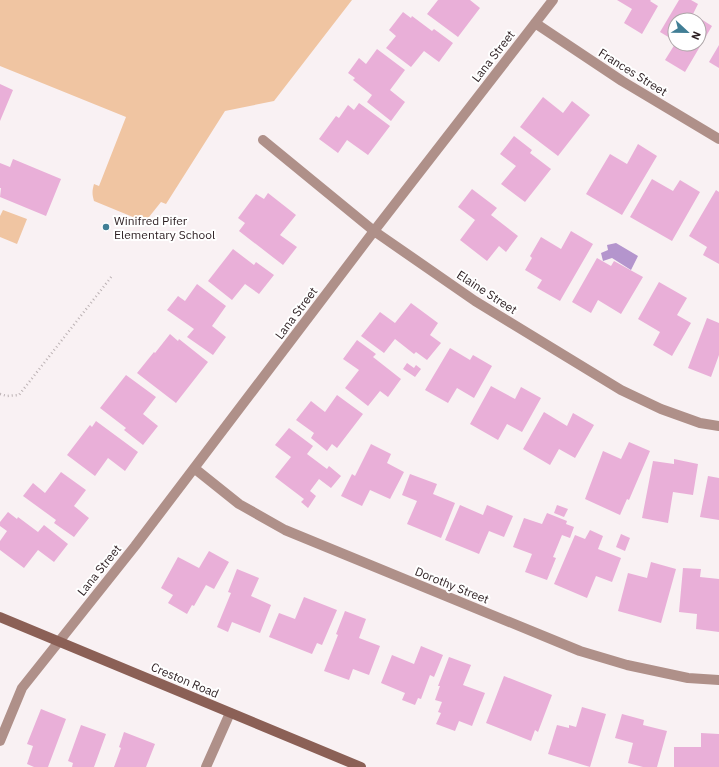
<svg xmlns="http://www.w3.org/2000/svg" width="719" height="767" viewBox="0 0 719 767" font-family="'IBM Plex Sans',sans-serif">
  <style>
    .green { fill: #f0c5a2 }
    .water { fill: #b495cd }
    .building { fill: #e9afd8 }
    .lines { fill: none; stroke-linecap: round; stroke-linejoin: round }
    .path { stroke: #bbb1b3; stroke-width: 2.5; stroke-dasharray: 1 3; stroke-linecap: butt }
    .minor { stroke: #af9089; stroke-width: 10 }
    .secondary { stroke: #8b6056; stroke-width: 10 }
    .poi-dot { fill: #417e95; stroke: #fff; stroke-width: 1.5 }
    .labels { text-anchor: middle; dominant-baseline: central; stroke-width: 4; stroke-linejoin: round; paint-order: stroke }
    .street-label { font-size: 12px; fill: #2c1e21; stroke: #fff }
    .poi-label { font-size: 12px; fill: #2c1e21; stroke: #fff; text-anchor: start }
  </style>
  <rect width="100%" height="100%" fill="#f9f1f3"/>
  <!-- green -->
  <path class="green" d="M0 0H352L274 101 225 111 166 204 161 202 145 222 94 201C92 194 92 191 94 184L99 186 126 117 0 66Z
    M3 210 27 219 17 244 0 237V216Z"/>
  <!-- water -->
  <path class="water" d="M616 243 638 256 631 270 612 258 603 261 601 253 608 250 607 245Z"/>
  <!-- building -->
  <path class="building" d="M438 0H470L480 8 458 37 427 14Z
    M617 0H651L650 1 658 6 642 34 624 23 632 9Z
    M679 0H691L698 4 693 14 712 26 685 72 665 60 675 44H699V20H675V41L660 32Z
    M403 12 411 18 412 16 432 31 434 29 453 43 439 62 424 51 411 67 386 48 396 36 389 30Z
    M719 45V68L709 62Z
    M377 49 405 70 390 90 405 102 391 121 367 102 372 95 353 80 355 78 348 73 359 58 366 64Z
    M0 84 13 90 0 121Z
    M543 97 563 113 572 101 590 115 558 156 520 127Z
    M359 103 390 126 368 155 347 140 338 153 319 139 336 116 339 118 348 105 354 110Z
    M514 136 532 150 530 153 551 169 525 202 501 184 516 166 500 154Z
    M638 144 657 156 622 215 586 194 610 154 627 164Z
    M13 159 61 179 46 216 0 197 1 188H0V163L10 167Z
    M652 179 673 191 680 180 700 192 672 241 630 217Z
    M472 189 497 208 491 215 518 236 506 252 499 246 487 261 460 240 475 220 458 207Z
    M716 190 719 192V264L703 255 707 247 689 236Z
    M268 193 296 215 280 235 297 247 283 265 239 231 245 223 238 218 256 194 264 199Z
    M571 231 593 244 560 301 537 288 542 280 525 270 532 258 530 256 541 237 561 249Z
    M233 249 254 265 256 262 274 275 259 294 245 284 232 300 208 281Z
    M597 258 611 266 614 261 643 277 621 314 598 300 591 313 572 302Z
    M659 282 687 298 677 315 691 323 672 356 653 345 660 332 638 319Z
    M197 284 226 306 212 326 226 337 213 355 187 337 194 329 167 310 178 296 185 301Z
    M411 303 438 323 430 335 441 343 427 360 416 352 414 354 395 339 384 353 361 336 380 312 395 323Z
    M707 318 719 323V355L711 377 688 368Z
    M170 334 178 341 179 339 208 362 176 403 137 373 154 352 155 353Z
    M357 340 376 354 373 357 401 379 388 397 380 391 368 406 345 388 359 370 343 359Z
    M450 348 470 360 473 355 492 366 474 398 457 388 448 403 425 390Z
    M407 363 414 368 416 365 421 369 415 377 403 369Z
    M126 375 156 397 143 414 158 426 143 445 124 430 126 428 100 408Z
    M491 386 515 399 521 387 541 398 522 432 507 424 498 440 470 424Z
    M337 395 363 414 337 448 332 444 327 451 311 438 314 433 296 420 311 401 325 412Z
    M544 412 567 426 573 413 594 425 575 458 559 449 550 465 523 449Z
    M96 421 138 452 125 471 108 458 95 476 67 455 90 425 92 427Z
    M289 428 313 446 307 454 327 469 329 466 341 476 331 488 319 479 310 491 316 496 308 508 301 502 304 499 275 477 291 457 275 445Z
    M629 442 650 451 629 500 627 499 620 515 585 499 603 451 621 459Z
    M371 444 391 454 387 463 404 472 390 499 370 490 362 506 341 496 352 474 355 476Z
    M674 459 698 464 693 495 673 492 668 523 642 518 653 461 674 464Z
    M61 472 86 490 74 506 89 518 74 537 54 523 56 520 23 496 33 483 45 493Z
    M410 474 437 484 433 494 455 503 441 538 407 524 417 501 402 495Z
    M708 476 719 478V520L700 517Z
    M460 505 483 515 487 505 513 516 504 537 489 531 479 554 445 540Z
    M557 505 568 509 564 517 554 513Z
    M8 512 17 519 18 517 38 532 44 525 68 544 54 562 38 550 24 568 0 550V541L7 531 0 526V522Z
    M547 513 567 521 566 524 574 527 570 538 562 535 553 557 556 558 547 580 525 572 532 554 513 547 524 518 542 524Z
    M590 530 603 536 598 549 621 558 612 582 596 576 587 598 554 584 575 535 585 539Z
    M621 534 630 538 625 551 616 547Z
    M209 551 229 562 214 589 206 585 194 606 192 605 187 614 168 603 173 595 161 588 178 557 199 568Z
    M651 562 676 569 661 623 618 611 628 573 647 578Z
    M683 568 701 569 700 577 719 579V632L696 629 697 614 679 612Z
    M237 569 259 578 251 596 271 605 260 633 232 622 228 632 217 627 231 593 228 592Z
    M304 597 337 610 322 645 317 643 312 654 269 637 279 613 295 619Z
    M345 611 366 619 359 638 380 646 369 675 353 669 349 680 324 671 338 635 336 634Z
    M421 646 443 655 434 677 430 675 421 699 418 698 415 705 402 700 405 693 381 683 392 655 414 664Z
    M449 657 471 665 463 685 485 693 472 726 459 721 455 731 436 724 441 713 438 712 442 702 435 700 440 686H438Z
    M504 676 552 695 538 732 535 730 531 741 486 723Z
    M582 707 606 714 590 767 548 754 557 725 569 728V725L576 727Z
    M41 709 66 719 48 767H34L27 764 33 746 27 744Z
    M622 714 644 720 643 725 667 731 657 767H643L628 763 633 743 615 738Z
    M81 725 106 734 94 767H72L73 763 68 761Z
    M124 732 155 744 146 767H114L121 748 119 747Z
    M701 733 719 734V767H674V747H701Z"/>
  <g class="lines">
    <!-- path -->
    <path class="path" d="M0 394 7 396 19 395 112 276"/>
    <!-- minor -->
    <path class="minor" d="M535 23 622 81 719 139
      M263 140 374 231 475 301 621 390 661 409 700 423 719 426
      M194 468 239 504 285 530 580 651 627 665 688 678 719 680
      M0 741 22 688 135 546 374 231 553 0
      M206 767 230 713"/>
    <!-- secondary -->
    <path class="secondary" d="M0 617 361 767"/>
  </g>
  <!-- markers -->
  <circle class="poi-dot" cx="106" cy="227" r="4"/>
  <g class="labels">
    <!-- street labels -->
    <g class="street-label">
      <text transform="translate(493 56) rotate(-52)">Lana Street</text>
      <text transform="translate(633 72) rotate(32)">Frances Street</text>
      <text transform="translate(487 292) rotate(33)">Elaine Street</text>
      <text transform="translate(296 313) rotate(-53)">Lana Street</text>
      <text transform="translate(99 570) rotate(-51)">Lana Street</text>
      <text transform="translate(452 585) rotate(22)">Dorothy Street</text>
      <text transform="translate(185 680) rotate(23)">Creston Road</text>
    </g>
    <!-- poi labels -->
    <g class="poi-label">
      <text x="114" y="220">Winifred Pifer<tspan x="114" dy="14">Elementary School</tspan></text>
    </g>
  </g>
  <!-- north arrow -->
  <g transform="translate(687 32) rotate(112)"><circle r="19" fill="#ffffff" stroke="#aba5a6"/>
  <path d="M0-3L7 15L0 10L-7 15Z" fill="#417e95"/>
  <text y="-6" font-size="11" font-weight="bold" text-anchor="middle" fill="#2c1e21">N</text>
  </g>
</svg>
